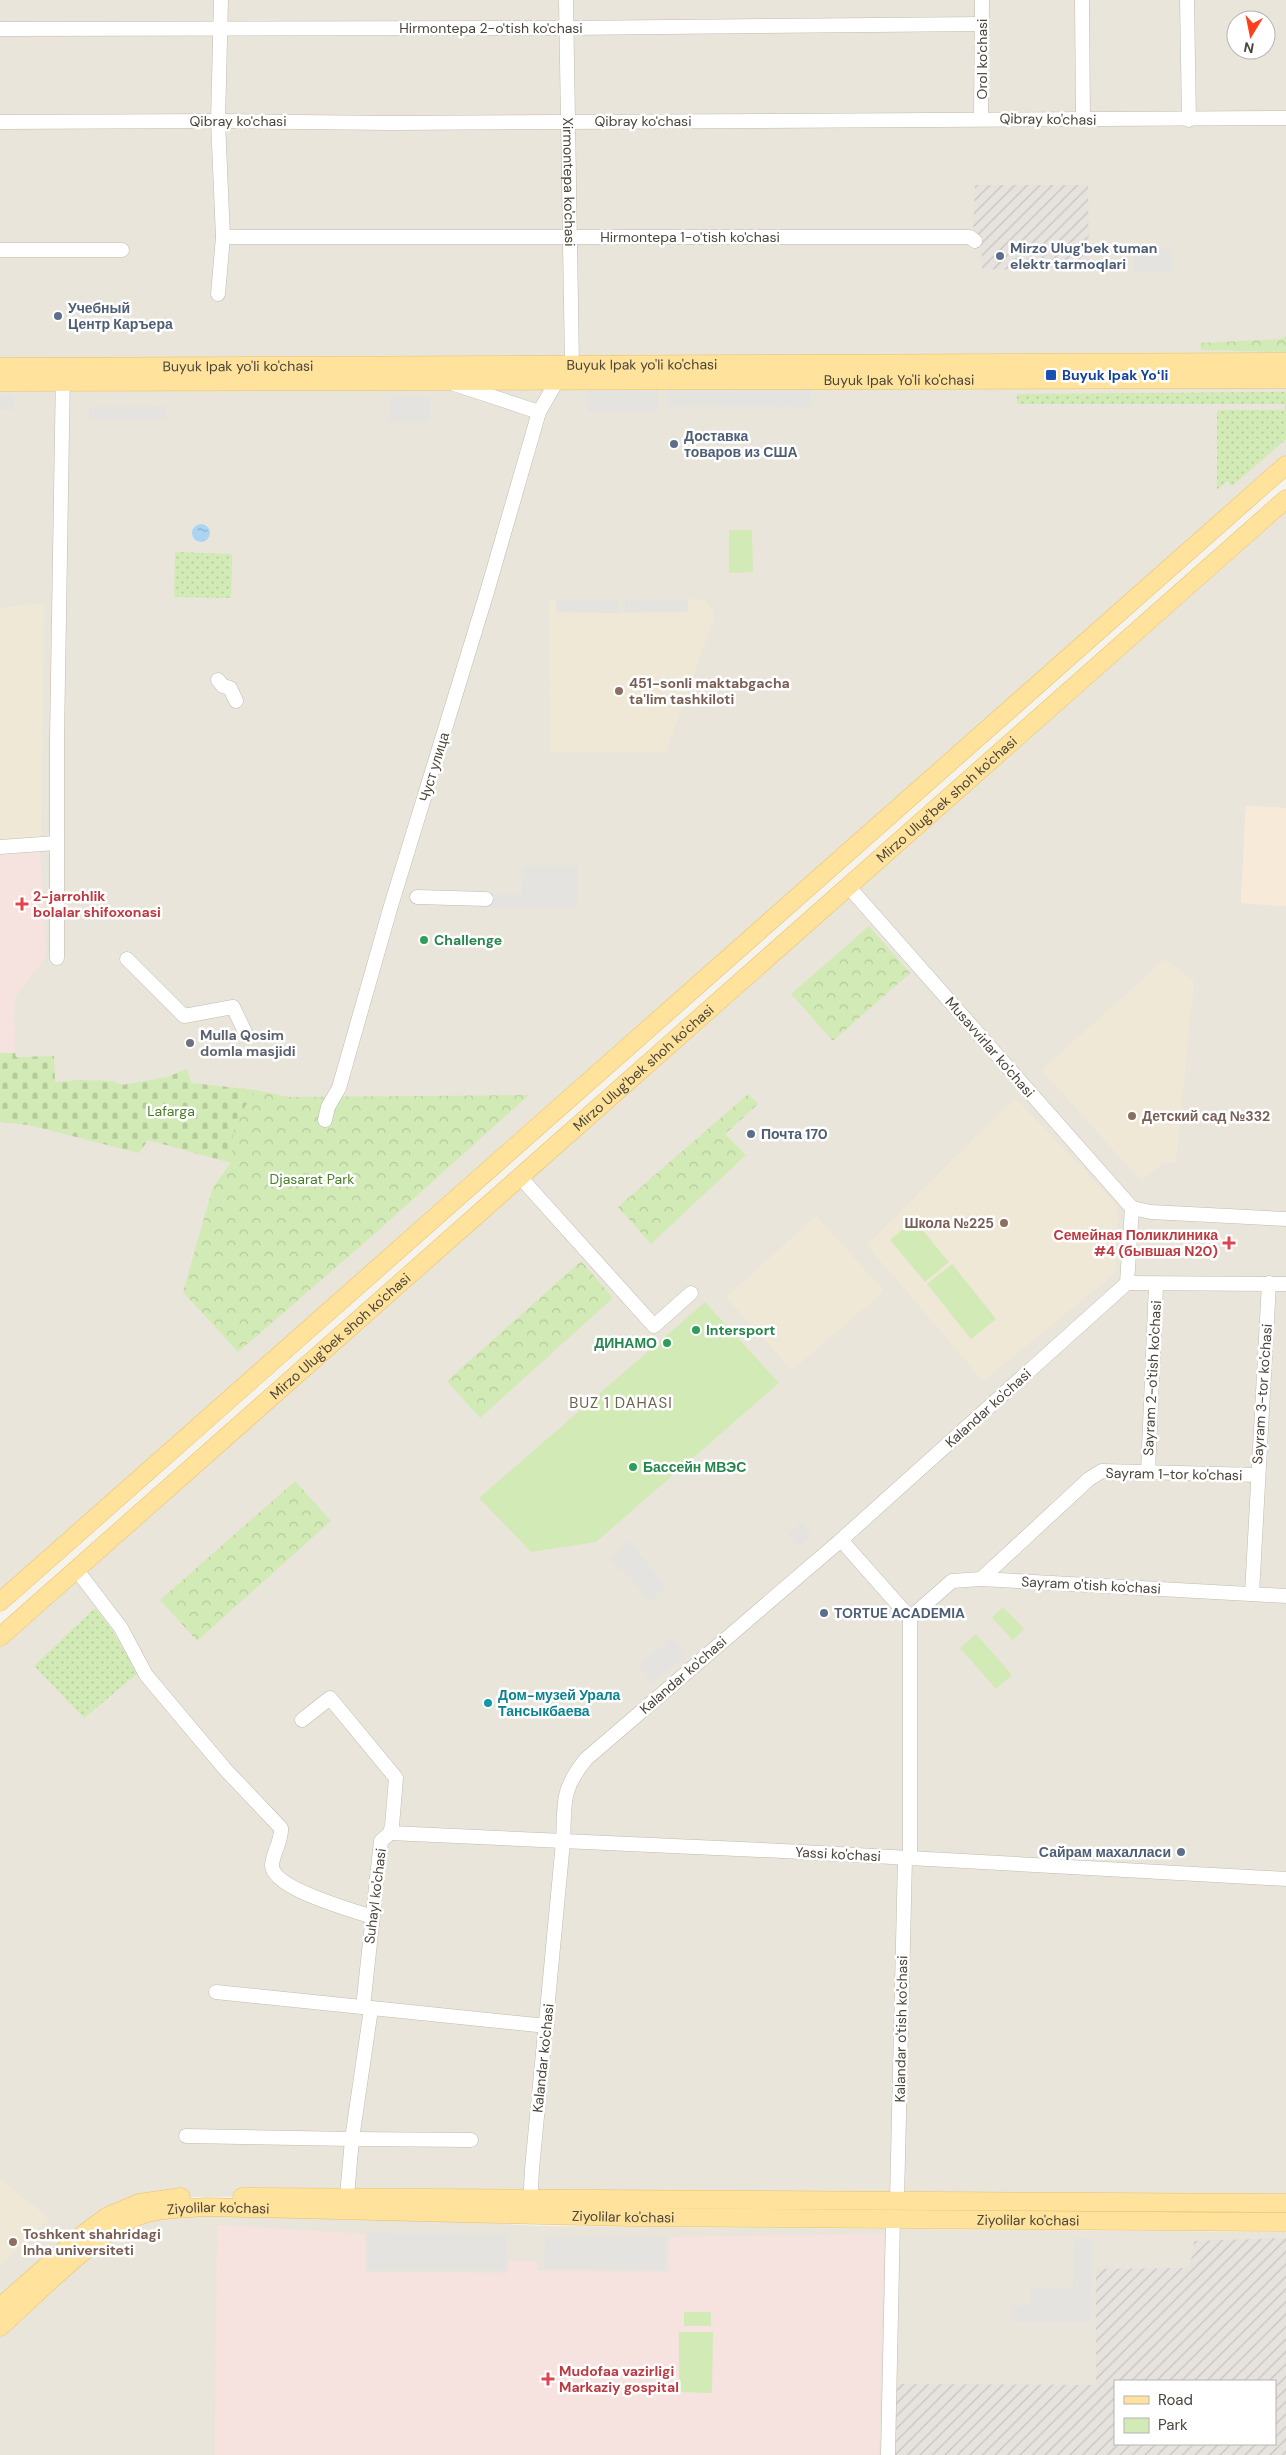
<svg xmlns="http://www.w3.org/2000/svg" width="1286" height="2455" viewBox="0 0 1286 2455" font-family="'DM Sans',sans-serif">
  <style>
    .residential { fill: #eae5da; fill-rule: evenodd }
    .commercial { fill: #f7ead8 }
    .industrial { fill: url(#industrial-furrows); fill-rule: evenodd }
    .education { fill: #efe8d6 }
    .medical { fill: #f6e3e0 }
    .grass { fill: url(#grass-dots) }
    .forest { fill: url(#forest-crowns) }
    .cemetery { fill: url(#cemetery-stones) }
    .park { fill: #d2eab5 }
    .parking { fill: #e5e3e0 }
    .water { fill: url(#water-ripples) }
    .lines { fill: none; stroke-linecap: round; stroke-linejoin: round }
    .minor-casing { stroke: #c2bbae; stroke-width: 15 }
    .major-casing { stroke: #e6c16a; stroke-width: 19 }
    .minor { stroke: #fff; stroke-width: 14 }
    .major { stroke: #ffe39c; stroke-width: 18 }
    .service-dot { fill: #5c6f8a; stroke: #fff; stroke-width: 2 }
    .transit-dot { fill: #1a4fb4; stroke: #fff; stroke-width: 2 }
    .education-dot { fill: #8d6e63; stroke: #fff; stroke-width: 2 }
    .health-dot { fill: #e0444e; stroke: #fff; stroke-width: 2 }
    .leisure-dot { fill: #2e9e5b; stroke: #fff; stroke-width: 2 }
    .worship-dot { fill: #6b7280; stroke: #fff; stroke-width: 2 }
    .culture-dot { fill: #0f9aa8; stroke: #fff; stroke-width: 2 }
    .labels { text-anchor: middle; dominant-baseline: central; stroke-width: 5; stroke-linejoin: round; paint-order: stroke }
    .street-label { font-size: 14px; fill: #4b4439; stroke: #fff }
    .service-label { font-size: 14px; font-weight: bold; fill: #4e5e75; stroke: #fff; text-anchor: start }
    .transit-label { font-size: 14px; font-weight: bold; fill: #164399; stroke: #fff; text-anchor: start }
    .education-label { font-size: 14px; font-weight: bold; fill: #785e54; stroke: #fff; text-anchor: start }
    .health-label { font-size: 14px; font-weight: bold; fill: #be3a42; stroke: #fff; text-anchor: start }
    .leisure-label { font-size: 14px; font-weight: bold; fill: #27864d; stroke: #fff; text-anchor: start }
    .worship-label { font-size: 14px; font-weight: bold; fill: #5b616d; stroke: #fff; text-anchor: start }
    .park-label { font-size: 14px; fill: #4a7f2a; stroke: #fff }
    .culture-label { font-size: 14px; font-weight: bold; fill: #0d838f; stroke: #fff; text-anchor: start }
    .neighbourhood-label { font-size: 15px; letter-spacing: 1px; fill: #6e6250; stroke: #fff }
  </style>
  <defs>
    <pattern id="industrial-furrows" width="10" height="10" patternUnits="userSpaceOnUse" patternTransform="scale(1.25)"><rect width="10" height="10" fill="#e6e2dd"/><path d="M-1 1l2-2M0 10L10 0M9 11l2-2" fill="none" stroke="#c7c3be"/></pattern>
    <pattern id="grass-dots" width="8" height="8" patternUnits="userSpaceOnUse" patternTransform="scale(1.25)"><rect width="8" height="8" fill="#d2eab5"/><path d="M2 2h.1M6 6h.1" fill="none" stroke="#b6ca9c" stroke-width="1.8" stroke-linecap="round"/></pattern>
    <pattern id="forest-crowns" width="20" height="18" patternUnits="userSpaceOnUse" patternTransform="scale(1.25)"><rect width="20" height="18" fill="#d2eab5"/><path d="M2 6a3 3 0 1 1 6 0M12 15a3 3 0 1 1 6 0" fill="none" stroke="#b6ca9c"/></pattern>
    <pattern id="cemetery-stones" width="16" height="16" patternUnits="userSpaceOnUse" patternTransform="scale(1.25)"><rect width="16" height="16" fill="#d2eab5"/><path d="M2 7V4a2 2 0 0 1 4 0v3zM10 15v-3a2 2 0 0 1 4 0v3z" fill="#b6ca9c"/></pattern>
    <pattern id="water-ripples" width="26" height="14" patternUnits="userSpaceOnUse" patternTransform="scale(1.25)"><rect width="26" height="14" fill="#a9d4f2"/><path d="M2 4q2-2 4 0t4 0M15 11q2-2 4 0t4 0" fill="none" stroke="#8caec5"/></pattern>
  </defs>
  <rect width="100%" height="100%" fill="#f6f3ec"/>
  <!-- residential -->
  <path class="residential" d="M0 0H1286V355L0 367ZM1236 20H1266V50H1236Z
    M0 382 1286 384V465L0 1602Z
    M1286 505V808L1246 806 1241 903 1286 906V2203L384 2196 176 2197 0 2307V1637Z
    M208 2207 539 2226 1286 2232V2455H0V2328L119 2226ZM1115 2381H1275V2444H1115Z"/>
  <!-- commercial -->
  <path class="commercial" d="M1246 806 1286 808V906L1241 903Z"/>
  <!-- industrial -->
  <path class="industrial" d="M975 185H1088L1089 271 982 269 981 238 973 233Z
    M1286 2238V2455H891L889 2384 1096 2385V2269L1190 2268 1194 2241ZM1115 2381H1275V2444H1115Z"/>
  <!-- education -->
  <path class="education" d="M688 599 704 600 713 611 714 618 666 752H550L549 600H556L557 612 618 613 687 612Z
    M44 603 41 837 0 841V608Z
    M1165 959 1194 981 1176 1162 1163 1163 1141 1181 1042 1070Z
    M1015 1098 1118 1206 1116 1272 983 1381 867 1245Z
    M816 1216 884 1291 792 1370 726 1297Z
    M0 2179 50 2219 0 2265Z"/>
  <!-- medical -->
  <path class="medical" d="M40 850 46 956 14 999 15 1053H0V852Z
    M217 2225 365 2234 366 2272 508 2273 509 2261H537V2271L668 2272 669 2237 884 2234 879 2455H215Z"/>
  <!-- grass -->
  <path class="grass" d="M1286 392V439L1232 486 1227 481 1217 490V410H1284L1285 404H1017V394Z
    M175 552 232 554 231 598 174 597Z
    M95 1608 110 1627 138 1673 84 1718 34 1666Z"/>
  <!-- forest -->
  <path class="forest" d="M1286 336V352L1201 350 1200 343 1282 339Z
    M869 926 910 973 833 1041 791 994Z
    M256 1090 289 1097 529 1095 372 1236 238 1352 183 1292 213 1187 231 1163 234 1123Z
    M748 1094 758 1104 725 1134 746 1155 651 1244 618 1207Z
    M581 1261 613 1298 480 1418 447 1381Z
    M295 1481 331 1521 197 1641 160 1600Z"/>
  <!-- cemetery -->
  <path class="cemetery" d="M0 1053H15L16 1057 54 1056 55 1082 78 1080 113 1081 122 1085 167 1077 187 1069 191 1083 256 1090 234 1123 231 1163 148 1140 139 1153 29 1125 0 1122Z"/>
  <!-- park -->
  <path class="park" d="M729 530H752L753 572 729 573Z
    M914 1220 949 1262 925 1282 890 1240Z
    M952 1264 996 1319 971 1339 927 1284Z
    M705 1302 779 1383 596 1542 531 1552 479 1498Z
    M1003 1607 1024 1629 1013 1640 992 1618Z
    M976 1634 1012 1675 996 1689 960 1648Z
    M684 2312H711V2326H684Z
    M679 2332H713L712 2393 679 2392Z"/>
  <!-- parking -->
  <path class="parking" d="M1134 244H1151V249H1172V273H1134Z
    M668 388 811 389V407L668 406Z
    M588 390H658V411H588Z
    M0 395H13V410H0Z
    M389 397H430V422H389Z
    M166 406V419L89 420V407Z
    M688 599 687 612H625V600Z
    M556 600H618V613L557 612Z
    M524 866H578L577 907 483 908 491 894 521 895Z
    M801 1523 812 1535 799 1547 788 1534Z
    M628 1540 666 1587 650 1602 630 1578 610 1560Z
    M672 1637 687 1654 653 1683 638 1666Z
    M367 2233 507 2234V2270H366Z
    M545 2236 666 2237 665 2270 544 2269Z
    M1074 2238H1092L1091 2322H1012V2306L1030 2305 1031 2288H1073Z"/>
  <!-- water -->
  <path class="water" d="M192 533a9 9 0 1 1 18 0a9 9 0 1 1-18 0Z"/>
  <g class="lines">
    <defs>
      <g id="minor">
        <path id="s1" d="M566 0 572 365"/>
        <path d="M1082 0 1083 120"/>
        <path d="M1187 0 1189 120"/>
        <path d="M0 29 567 28 982 24"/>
        <path d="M981 118 982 0"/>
        <path d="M0 122 218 121 391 123 1286 118"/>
        <path d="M223 237H970L975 241"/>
        <path d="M0 250H122"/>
        <path d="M218 294 223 237 218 121 221 0"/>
        <path d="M454 384 539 412"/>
        <path d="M218 680 223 686 230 688 236 701"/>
        <path d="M0 847 56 843"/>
        <path d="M848 886 1132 1208"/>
        <path d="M417 897 486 899"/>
        <path d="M57 958V739L63 371"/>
        <path d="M127 959 184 1016 233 1007 247 1036"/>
        <path d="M325 1120 328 1107 339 1088 390 909 487 592 539 412 557 381"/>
        <path d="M520 1177 654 1326 691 1293"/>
        <path d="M1132 1208 1151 1212 1286 1219"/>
        <path d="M1127 1283 1286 1284"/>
        <path d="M1148 1472 1156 1285"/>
        <path d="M841 1540 910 1618"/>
        <path d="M76 1569 121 1628 146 1675 225 1769 281 1828C282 1841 273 1852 272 1865 272 1889 353 1910 372 1917"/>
        <path d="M981 1579 1089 1479 1102 1471 1257 1475"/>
        <path d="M1252 1594 1269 1283"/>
        <path d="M910 1618 952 1581 981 1579 1286 1596"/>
        <path d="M302 1720 330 1698 396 1778 392 1826 390 1833 381 1841 363 2007"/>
        <path d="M390 1833 783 1851 1286 1879"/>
        <path d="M910 1858V1618"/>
        <path d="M216 1992 547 2026"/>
        <path d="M186 2136 352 2139 371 2009"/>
        <path d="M347 2196 352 2139 471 2140"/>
        <path d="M897 2200 905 1858"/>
        <path d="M530 2207 532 2169 563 1842C565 1804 560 1791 586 1759L841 1540 1127 1283 1132 1208"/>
        <path d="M888 2455 893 2219"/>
      </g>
      <g id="major">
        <path id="s2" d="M0 367 1286 362"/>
        <path id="s3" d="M0 382 1286 379"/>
        <path d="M0 1602 1286 465"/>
        <path id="s4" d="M0 1637 1286 499"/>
        <path d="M242 2197 1286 2203"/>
        <path d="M0 2307 82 2235 108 2216 139 2203 181 2197"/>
        <path id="s5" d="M0 2327C34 2297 102 2226 144 2214 164 2208 187 2208 208 2207L628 2217 1286 2222"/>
      </g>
    </defs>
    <!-- minor casing -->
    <use href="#minor" class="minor-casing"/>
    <!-- major casing -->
    <use href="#major" class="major-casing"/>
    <!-- minor -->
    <use href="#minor" class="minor"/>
    <!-- major -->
    <use href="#major" class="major"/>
  </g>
  <!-- markers -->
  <g class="service-dot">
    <circle cx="1000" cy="256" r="5"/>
    <circle cx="58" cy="316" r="5"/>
    <circle cx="674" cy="444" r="5"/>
    <circle cx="751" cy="1134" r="5"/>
    <circle cx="824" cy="1613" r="5"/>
    <circle cx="1181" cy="1852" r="5"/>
  </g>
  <rect class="transit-dot" x="1045" y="369" width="12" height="12" rx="2.5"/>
  <g class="education-dot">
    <circle cx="619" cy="691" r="5"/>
    <circle cx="1132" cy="1116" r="5"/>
    <circle cx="1004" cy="1223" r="5"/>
    <circle cx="13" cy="2242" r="5"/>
  </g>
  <g class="health-dot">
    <path d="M19.5 896.5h5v5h5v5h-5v5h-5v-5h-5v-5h5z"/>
    <path d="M1226.5 1235.5h5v5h5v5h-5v5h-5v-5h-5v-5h5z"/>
    <path d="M545.5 2371.5h5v5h5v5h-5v5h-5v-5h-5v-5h5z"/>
  </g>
  <g class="leisure-dot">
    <circle cx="424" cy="940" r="5"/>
    <circle cx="696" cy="1330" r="5"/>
    <circle cx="667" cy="1343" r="5"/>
    <circle cx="633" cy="1467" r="5"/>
  </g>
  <circle class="worship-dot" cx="190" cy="1043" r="5"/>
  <circle class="culture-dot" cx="488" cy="1703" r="5"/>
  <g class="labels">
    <!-- street labels -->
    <g class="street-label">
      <text x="491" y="28">Hirmontepa 2-o'tish ko'chasi</text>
      <text transform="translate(982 59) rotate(-90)">Orol ko'chasi</text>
      <text transform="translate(1048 119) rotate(1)">Qibray ko'chasi</text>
      <text x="238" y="121">Qibray ko'chasi</text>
      <text x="643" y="121">Qibray ko'chasi</text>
      <text stroke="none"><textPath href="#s1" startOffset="182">Xirmontepa ko'chasi</textPath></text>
      <text x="690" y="237">Hirmontepa 1-o'tish ko'chasi</text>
      <text stroke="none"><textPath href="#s2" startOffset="642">Buyuk Ipak yo'li ko'chasi</textPath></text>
      <text stroke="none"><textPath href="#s2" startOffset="238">Buyuk Ipak yo'li ko'chasi</textPath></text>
      <text stroke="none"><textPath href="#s3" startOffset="899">Buyuk Ipak Yo'li ko'chasi</textPath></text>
      <text transform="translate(434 767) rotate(-73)">Чуст улица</text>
      <text stroke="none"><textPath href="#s4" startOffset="1264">Mirzo Ulug'bek shoh ko'chasi</textPath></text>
      <text transform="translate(990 1047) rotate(49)">Musavvirlar ko'chasi</text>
      <text stroke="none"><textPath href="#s4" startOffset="859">Mirzo Ulug'bek shoh ko'chasi</textPath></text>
      <text stroke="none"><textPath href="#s4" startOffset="454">Mirzo Ulug'bek shoh ko'chasi</textPath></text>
      <text transform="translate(1152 1378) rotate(-87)">Sayram 2-o'tish ko'chasi</text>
      <text transform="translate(1262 1394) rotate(-86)">Sayram 3-tor ko'chasi</text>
      <text transform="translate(988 1408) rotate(-42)">Kalandar ko'chasi</text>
      <text transform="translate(1174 1474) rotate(1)">Sayram 1-tor ko'chasi</text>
      <text transform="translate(1091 1585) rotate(3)">Sayram o'tish ko'chasi</text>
      <text transform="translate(683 1675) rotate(-41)">Kalandar ko'chasi</text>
      <text transform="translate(838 1854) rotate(3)">Yassi ko'chasi</text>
      <text transform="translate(375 1896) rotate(-83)">Suhayl ko'chasi</text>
      <text transform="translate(901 2029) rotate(-89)">Kalandar o'tish ko'chasi</text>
      <text transform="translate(543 2058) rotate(-84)">Kalandar ko'chasi</text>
      <text stroke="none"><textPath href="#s5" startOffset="259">Ziyolilar ko'chasi</textPath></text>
      <text stroke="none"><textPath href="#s5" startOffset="664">Ziyolilar ko'chasi</textPath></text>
      <text stroke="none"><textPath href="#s5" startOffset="1069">Ziyolilar ko'chasi</textPath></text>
    </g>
    <!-- service labels -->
    <g class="service-label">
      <text x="1010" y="248">Mirzo Ulug'bek tuman<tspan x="1010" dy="16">elektr tarmoqlari</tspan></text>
      <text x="68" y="308">Учебный<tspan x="68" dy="16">Центр Каръера</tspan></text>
      <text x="684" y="436">Доставка<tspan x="684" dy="16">товаров из США</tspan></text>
      <text x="761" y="1134">Почта 170</text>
      <text x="834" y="1613">TORTUE ACADEMIA</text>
      <text x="1171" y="1852" text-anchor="end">Сайрам махалласи</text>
    </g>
    <!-- transit labels -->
    <g class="transit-label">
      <text x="1062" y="375">Buyuk Ipak Yoʻli</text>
    </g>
    <!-- education labels -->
    <g class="education-label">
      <text x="629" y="683">451-sonli maktabgacha<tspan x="629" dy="16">ta'lim tashkiloti</tspan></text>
      <text x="1142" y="1116">Детский сад №332</text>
      <text x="994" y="1223" text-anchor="end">Школа №225</text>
      <text x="23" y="2234">Toshkent shahridagi<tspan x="23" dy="16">Inha universiteti</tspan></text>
    </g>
    <!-- health labels -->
    <g class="health-label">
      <text x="33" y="896">2-jarrohlik<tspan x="33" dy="16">bolalar shifoxonasi</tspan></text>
      <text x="1218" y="1235" text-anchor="end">Семейная Поликлиника<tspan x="1218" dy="16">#4 (бывшая N20)</tspan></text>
      <text x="559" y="2371">Mudofaa vazirligi<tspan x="559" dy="16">Markaziy gospital</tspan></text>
    </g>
    <!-- leisure labels -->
    <g class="leisure-label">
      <text x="434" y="940">Challenge</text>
      <text x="706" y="1330">Intersport</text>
      <text x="657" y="1343" text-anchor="end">ДИНАМО</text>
      <text x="643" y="1467">Бассейн МВЭС</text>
    </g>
    <!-- worship labels -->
    <g class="worship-label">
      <text x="200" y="1035">Mulla Qosim<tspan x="200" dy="16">domla masjidi</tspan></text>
    </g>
    <!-- park labels -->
    <g class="park-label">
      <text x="171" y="1111">Lafarga</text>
      <text x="312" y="1179">Djasarat Park</text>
    </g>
    <!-- culture labels -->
    <g class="culture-label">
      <text x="498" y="1695">Дом-музей Урала<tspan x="498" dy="16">Тансыкбаева</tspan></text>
    </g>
    <!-- neighbourhood labels -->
    <g class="neighbourhood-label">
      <text x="621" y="1403">BUZ 1 DAHASI</text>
    </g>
  </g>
  <!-- legend -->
  <rect x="1114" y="2380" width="162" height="65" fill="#ffffff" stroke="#b7b4b0"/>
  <rect x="1124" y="2396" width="25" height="8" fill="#ffe39c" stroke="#b7b4b0"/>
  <text x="1158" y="2405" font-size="15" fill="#4b4439">Road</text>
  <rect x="1124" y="2418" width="25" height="15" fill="#d2eab5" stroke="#b7b4b0"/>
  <text x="1158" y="2430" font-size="15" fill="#4b4439">Park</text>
  <!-- north arrow -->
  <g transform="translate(1251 35) rotate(190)"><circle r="24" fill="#ffffff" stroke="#b7b4b0"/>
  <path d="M0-4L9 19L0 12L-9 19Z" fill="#fc3f1d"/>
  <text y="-8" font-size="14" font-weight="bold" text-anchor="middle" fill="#4b4439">N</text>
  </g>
</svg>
